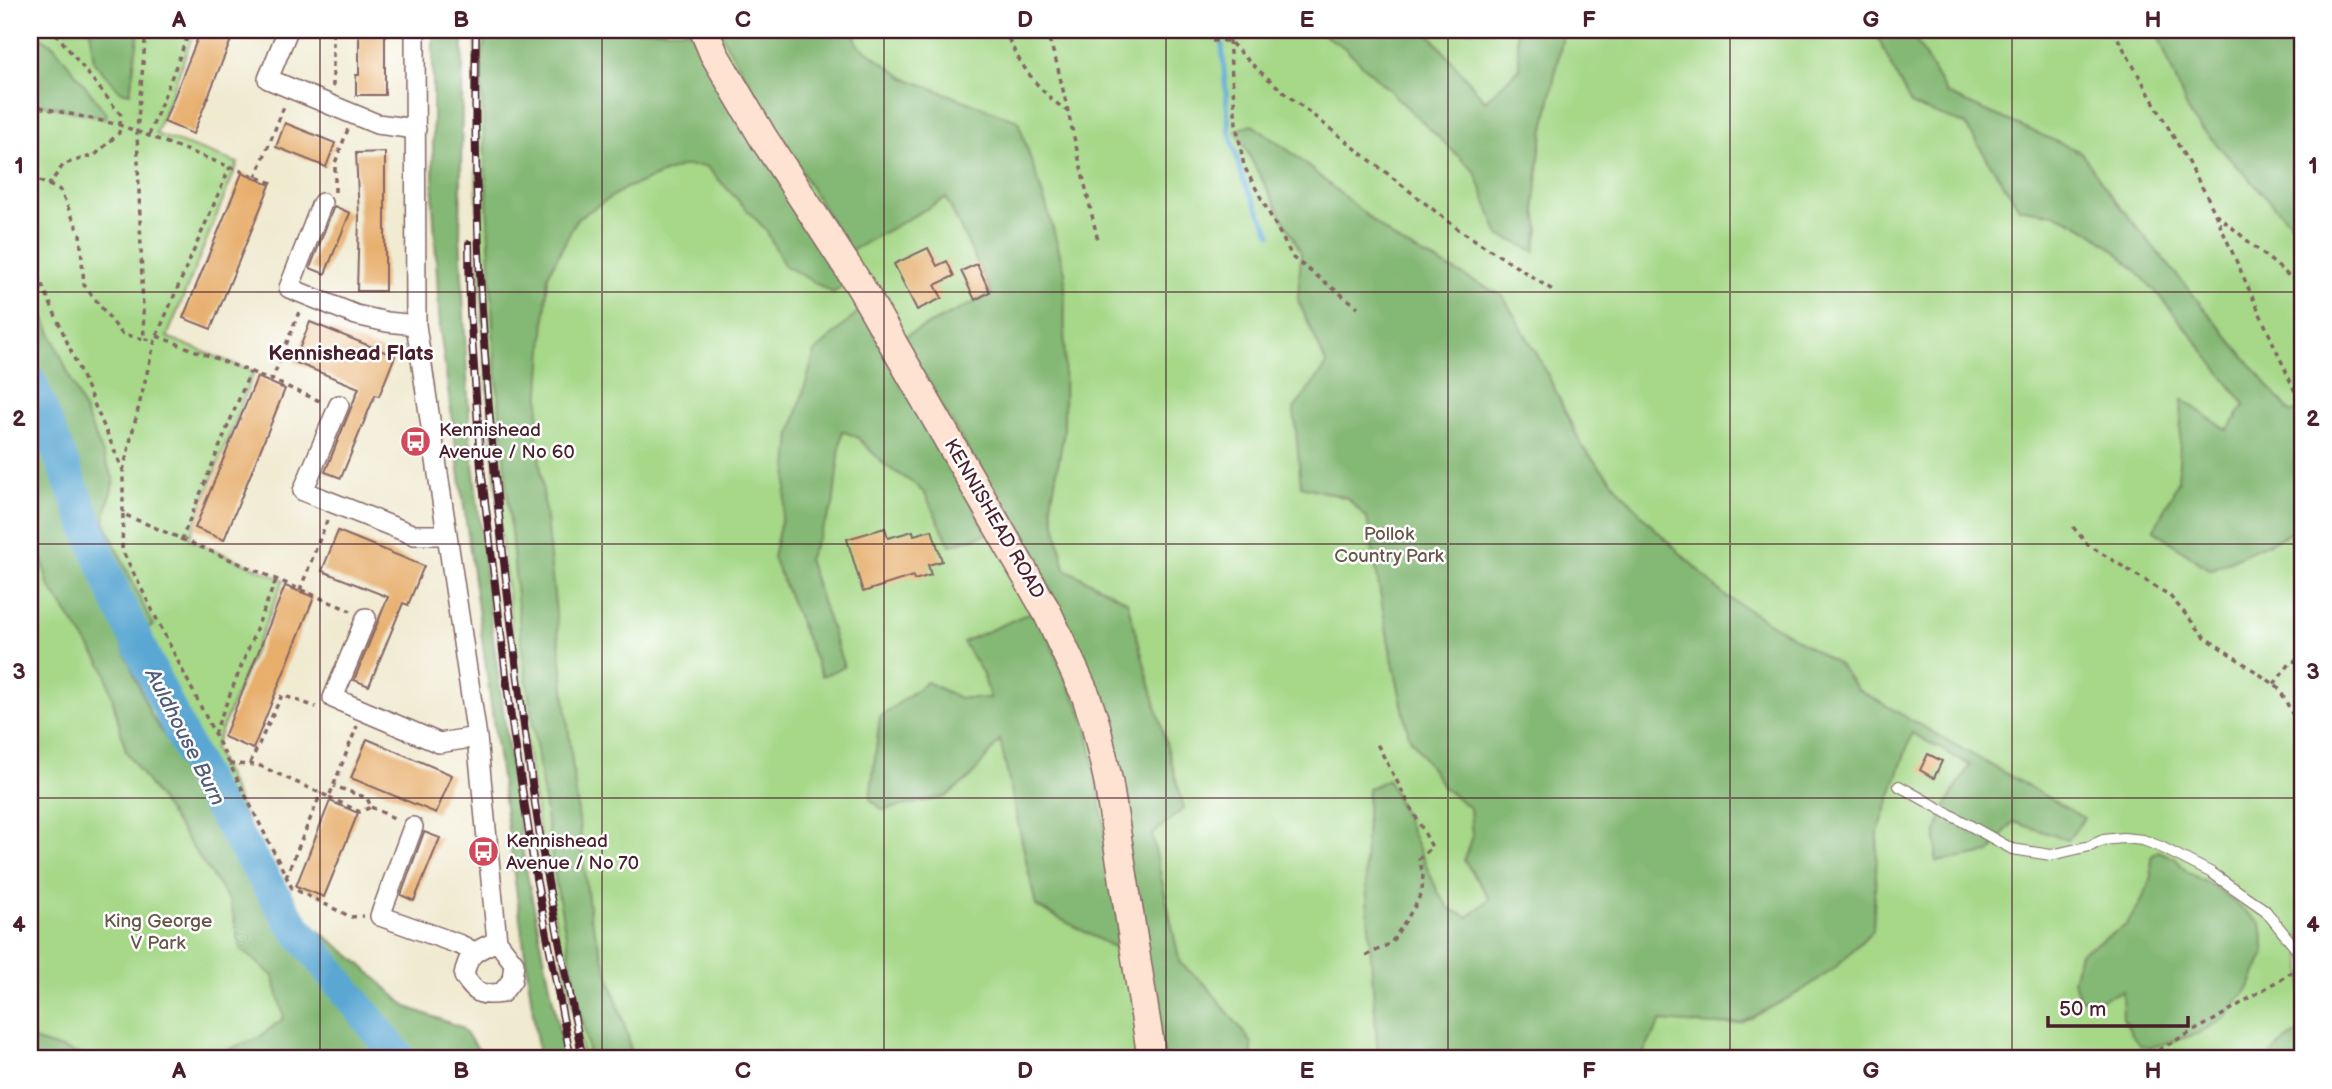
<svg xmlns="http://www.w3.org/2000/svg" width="2332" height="1089" viewBox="0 0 2332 1089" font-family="'Balsamiq Sans',sans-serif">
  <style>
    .green { fill: #a6d888; stroke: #787c5a; stroke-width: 2 }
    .forest { fill: #84b874; stroke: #676c50; stroke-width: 2 }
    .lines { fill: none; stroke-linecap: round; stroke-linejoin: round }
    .stream { stroke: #5aa7d3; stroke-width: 5 }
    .river { stroke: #5aa7d3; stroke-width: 33 }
    .building { fill: #e7ae6c }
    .lane-casing { stroke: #846665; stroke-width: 12 }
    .street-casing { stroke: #846665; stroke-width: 22 }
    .secondary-casing { stroke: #846665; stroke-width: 31 }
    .path { stroke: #846665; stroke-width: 3.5; stroke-dasharray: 5 5; stroke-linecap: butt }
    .lane { stroke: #fff; stroke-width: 10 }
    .street { stroke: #fff; stroke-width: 19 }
    .secondary { stroke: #fee3d2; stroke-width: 28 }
    .rail-casing { stroke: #4a1f2b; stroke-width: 8 }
    .rail { stroke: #fff; stroke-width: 5; stroke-dasharray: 16; stroke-linecap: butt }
    .grid { fill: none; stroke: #4a1f2b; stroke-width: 2; stroke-opacity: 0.55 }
    .labels { text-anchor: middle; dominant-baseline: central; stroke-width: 5; stroke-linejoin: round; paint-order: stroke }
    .poi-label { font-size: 19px; fill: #4a1f2b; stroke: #fff; text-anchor: start }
    .street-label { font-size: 19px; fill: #4a1f2b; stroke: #fff }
    .park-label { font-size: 19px; fill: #665647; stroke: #fff }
    .neighbourhood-label { font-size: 21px; font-weight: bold; fill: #4a1f2b; stroke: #fff }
    .water-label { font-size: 21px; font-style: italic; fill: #515c77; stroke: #fff }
    .neatline { fill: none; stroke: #4a1f2b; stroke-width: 2.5 }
    .grid-label { font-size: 23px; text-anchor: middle; font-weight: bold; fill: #4a1f2b }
  </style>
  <rect width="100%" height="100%" fill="#fff"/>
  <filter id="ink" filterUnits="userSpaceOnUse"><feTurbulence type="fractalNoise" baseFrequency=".0143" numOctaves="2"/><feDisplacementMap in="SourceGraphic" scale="14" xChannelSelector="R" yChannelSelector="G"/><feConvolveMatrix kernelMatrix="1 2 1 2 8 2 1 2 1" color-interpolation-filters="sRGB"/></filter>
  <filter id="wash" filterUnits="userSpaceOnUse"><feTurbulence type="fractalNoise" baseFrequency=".00686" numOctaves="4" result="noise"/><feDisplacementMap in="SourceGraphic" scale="28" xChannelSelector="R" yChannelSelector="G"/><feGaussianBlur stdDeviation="1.57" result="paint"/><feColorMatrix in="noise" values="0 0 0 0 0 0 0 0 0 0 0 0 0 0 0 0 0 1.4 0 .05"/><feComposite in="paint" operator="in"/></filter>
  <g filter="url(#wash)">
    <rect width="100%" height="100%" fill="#f0ead0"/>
    <!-- green -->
    <path class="green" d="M30 30H195L156 134 238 163 167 337 254 372 189 539 284 580 214 748 277 888 380 1059H30Z
      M476 30H2302V1059H583C571 999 558 938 547 877 531 787 520 696 509 605 486 414 472 222 476 30Z"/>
    <!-- forest -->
    <path class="forest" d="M30 30 54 46 107 114 105 118 30 102Z
      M90 30H139L130 93 120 91 94 62Z
      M433 30H451L452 39H463L460 235 470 437 493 638 524 859 565 1059H533L539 1057 440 330 433 202Z
      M486 30H691L843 286 833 293 784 265 766 230 706 166H682L624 189 577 219 548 275 537 435 568 726 590 916 628 1037 632 1059H590L556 884 521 640 494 347 481 69Z
      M718 30H854L857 44 905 78 1018 121 1048 211 1065 272 1064 432 1051 504 1065 569 1127 601 1184 808 1152 835 1180 963 1207 986 1252 1043V1059H1163L1088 667 1042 573 901 338 992 294 946 198 849 252Z
      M1316 30H1426L1485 101 1520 68 1516 30H1564L1540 149 1535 204 1539 230 1535 251C1521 247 1513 239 1499 236L1475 172 1345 48Z
      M1874 30H1910L1947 94 2081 152 2113 198 2290 412 2302 411V531L2297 530 2210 570 2154 530 2178 482 2182 399 2227 430 2245 405C2201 349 2126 237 2057 215 2045 212 2032 211 2019 208L1965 124 1911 105Z
      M2156 30H2302V235L2190 116Z
      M1251 124 1292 153 1397 241 1503 296 1542 363 1583 448 1651 525 1724 595 1839 665 1857 689 2084 818 2068 840 2014 822 2007 829 1990 853 1936 862V832L1947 803 1970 765 1912 733 1878 833 1873 930 1834 969 1798 993 1742 1023 1712 1025 1661 1021 1640 1059H1378L1365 869 1368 789 1388 779 1438 892 1450 909 1468 917 1490 899 1464 860 1472 836 1470 808 1444 788 1409 736 1389 644 1367 518 1347 498 1301 486 1294 409 1327 365 1298 300 1301 252 1236 131Z
      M30 284 114 480 104 521 153 626 139 631 106 555 30 353Z
      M861 309 988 534 950 545 925 494 916 485 886 466 857 437 842 431 833 506 808 559 844 667 822 676 773 558 785 502 791 434 815 352Z
      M30 423 151 715 281 918 385 1059H204L258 1038 284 1018 273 976 241 949 230 902 126 751 105 670 48 584 37 538 30 520Z
      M1036 610 1087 725 1126 954 1036 906 1000 740 971 777 945 797 883 810 870 799 880 717 927 682 959 698H990L983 674 963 642Z
      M2158 851 2175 858 2187 872 2215 887 2261 924 2265 952 2251 985 2225 1018 2197 1034 2149 1048 2140 1045 2131 1033 2123 1018 2122 991 2100 1000 2080 999 2073 980 2080 953 2125 926 2140 904 2152 877 2151 857Z
      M277 888 310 924 356 960 407 1007 461 1027 486 1059H412L327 958Z
      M2302 1031V1059H2268C2276 1046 2289 1038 2302 1031Z
      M30 1039 94 1059H30Z"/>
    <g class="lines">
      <!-- stream -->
      <path class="stream" d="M1222 45 1229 130 1243 180 1271 234"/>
      <!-- river -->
      <path class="river" d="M30 381 115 595 207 788 292 923 400 1059"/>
    </g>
    <g id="blocks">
      <!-- building -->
      <path class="building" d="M201 30H235L193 134 164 122Z
        M359 30H385V95H356V75H359Z
        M285 123 335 143 326 167 276 147Z
        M385 152V291H357L359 216 356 153Z
        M242 173 270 185 211 329 183 318Z
        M334 206 350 213 325 274 310 268Z
        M928 248 937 266 947 261 954 276 935 285 942 298 917 310 894 264Z
        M977 264 990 292 975 300 961 271Z
        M310 322 395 356 379 396 375 395 341 478 325 472 359 388 294 362Z
        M257 377 285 389 224 540 195 528Z
        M885 528 888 538 913 531 914 535 932 530 942 561 928 565 931 575 914 580 913 576 863 592 847 539Z
        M338 531 424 566 408 605 403 603 369 686 354 680 388 597 322 571Z
        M285 586 314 597 253 749 224 737Z
        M367 739 452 775 436 813 351 778Z
        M1928 754 1942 761 1934 778 1920 770Z
        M330 801 358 813 324 897 296 886Z
        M424 832 440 838 414 901 401 895Z"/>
    </g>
  </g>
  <g filter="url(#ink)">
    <use href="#blocks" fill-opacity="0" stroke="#846665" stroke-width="2"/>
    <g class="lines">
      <defs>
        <path id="lane" d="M1899 786 2012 849 2051 855 2090 846 2103 840 2123 838 2143 840 2161 847 2212 873 2265 910 2297 950 2302 965"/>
        <path id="street" d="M288 30 268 79 377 124 416 129
          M415 30 416 325 477 737 497 941 514 963 512 980 502 993C480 996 476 994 464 976 468 951 477 951 497 941
          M322 203 289 288 356 315 387 322 416 325
          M339 405 303 491 414 535H446
          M366 618 333 698 439 743 477 737
          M413 827 380 916 461 945 474 952"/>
        <path id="secondary" d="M704 30 714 54 764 139 860 286 1047 612 1086 696 1096 726 1108 780 1152 1059"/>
      </defs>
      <!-- lane casing -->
      <use href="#lane" class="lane-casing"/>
      <!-- street casing -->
      <use href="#street" class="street-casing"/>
      <!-- secondary casing -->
      <use href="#secondary" class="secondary-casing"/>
      <!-- path -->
      <path class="path" d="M146 30 137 131 144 339 155 340
        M1005 30C1016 61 1041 95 1069 112
        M1046 30 1057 64 1098 241
        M1228 30 1236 123 1244 166 1293 258 1358 307
        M2113 30 2207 196 2302 407
        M1212 41H1228L1231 43 1258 70 1291 98 1458 229 1554 291
        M333 87V30
        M30 105 120 125 275 184
        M149 135 190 30
        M30 177 60 190 80 234 84 285 122 334 144 339
        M256 177 285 104
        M48 186 64 164 95 155 119 133 121 115 53 30
        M335 192V163L348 129
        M2216 214 2302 287
        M30 257 123 470V514L351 611
        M299 312 272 380 322 402
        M157 336 272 380
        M123 471 155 340 230 167
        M123 514 122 550 292 888 351 917 363 916
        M2073 527 2088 545 2169 595 2206 638 2274 684 2280 690 2294 717
        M181 541 250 372
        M300 590 328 518
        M2274 684 2292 661 2302 662
        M214 734 276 580
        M250 763 282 695 316 707
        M229 764 258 765 329 797 357 726
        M329 797 360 812 371 807 367 798 334 786
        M371 807 398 820
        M286 877 321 793
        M1366 956 1391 943 1415 906 1422 891 1423 874 1419 859 1432 847 1377 744
        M2141 1059 2214 1020 2292 972"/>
      <!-- lane -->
      <use href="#lane" class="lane"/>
      <!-- street -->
      <use href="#street" class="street"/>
      <!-- secondary -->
      <use href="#secondary" class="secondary"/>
      <defs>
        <path id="rail" d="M476 30C472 222 486 414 509 605 520 696 531 787 547 877 558 938 571 999 583 1059
          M469 244 470 310 481 468 511 717 536 878 571 1059"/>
      </defs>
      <!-- rail casing -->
      <use href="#rail" class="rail-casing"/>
      <!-- rail -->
      <use href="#rail" class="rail"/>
    </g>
  </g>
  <!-- grid -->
  <path class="grid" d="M320 30V1059M602 30V1059M884 30V1059M1166 30V1059M1448 30V1059M1730 30V1059M2012 30V1059M30 292H2302M30 544H2302M30 798H2302"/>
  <!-- icons -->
  <defs>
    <symbol id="bus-disc" viewBox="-11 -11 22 22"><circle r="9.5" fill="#d1495b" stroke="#fff"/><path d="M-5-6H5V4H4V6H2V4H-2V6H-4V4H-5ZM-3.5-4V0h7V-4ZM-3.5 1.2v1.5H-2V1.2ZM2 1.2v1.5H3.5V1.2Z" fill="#fff"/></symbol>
  </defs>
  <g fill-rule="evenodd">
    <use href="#bus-disc" x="398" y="424" width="35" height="35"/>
    <use href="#bus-disc" x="466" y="834" width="35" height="35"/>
  </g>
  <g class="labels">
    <!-- poi labels -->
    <g class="poi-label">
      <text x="439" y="430">Kennishead<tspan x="439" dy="22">Avenue / No 60</tspan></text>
      <text x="506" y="841">Kennishead<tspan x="506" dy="22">Avenue / No 70</tspan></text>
    </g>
    <!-- street labels -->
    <g class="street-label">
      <text transform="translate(994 519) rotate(60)">KENNISHEAD ROAD</text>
    </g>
    <!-- park labels -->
    <g class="park-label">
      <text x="1389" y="534">Pollok<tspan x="1389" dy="22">Country Park</tspan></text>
      <text x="158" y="921">King George<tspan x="158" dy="22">V Park</tspan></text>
    </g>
    <!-- neighbourhood labels -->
    <g class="neighbourhood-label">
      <text x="351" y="353">Kennishead Flats</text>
    </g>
    <!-- water labels -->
    <g class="water-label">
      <text transform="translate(185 737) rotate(63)">Auldhouse Burn</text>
    </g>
  </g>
  <!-- margin -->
  <rect width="2332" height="1089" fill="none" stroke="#fff" stroke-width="77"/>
  <!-- scale -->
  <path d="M2048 1016v10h140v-10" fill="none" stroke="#4a1f2b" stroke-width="3.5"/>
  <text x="2059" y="1016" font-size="21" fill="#4a1f2b" stroke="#ffffff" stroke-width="5" paint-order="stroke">50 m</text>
  <rect x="38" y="38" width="2256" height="1012" class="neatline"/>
  <g class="grid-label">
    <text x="179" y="27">A</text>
    <text x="461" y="27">B</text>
    <text x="743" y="27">C</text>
    <text x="1025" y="27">D</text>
    <text x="1307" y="27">E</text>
    <text x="1589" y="27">F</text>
    <text x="1871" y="27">G</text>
    <text x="2153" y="27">H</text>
    <text x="19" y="173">1</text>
    <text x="2313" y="173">1</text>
    <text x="19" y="426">2</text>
    <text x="2313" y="426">2</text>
    <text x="19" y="679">3</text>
    <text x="2313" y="679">3</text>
    <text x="19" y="932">4</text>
    <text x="2313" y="932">4</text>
    <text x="179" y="1078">A</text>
    <text x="461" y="1078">B</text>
    <text x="743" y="1078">C</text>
    <text x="1025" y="1078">D</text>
    <text x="1307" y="1078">E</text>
    <text x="1589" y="1078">F</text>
    <text x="1871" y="1078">G</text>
    <text x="2153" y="1078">H</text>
  </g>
</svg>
